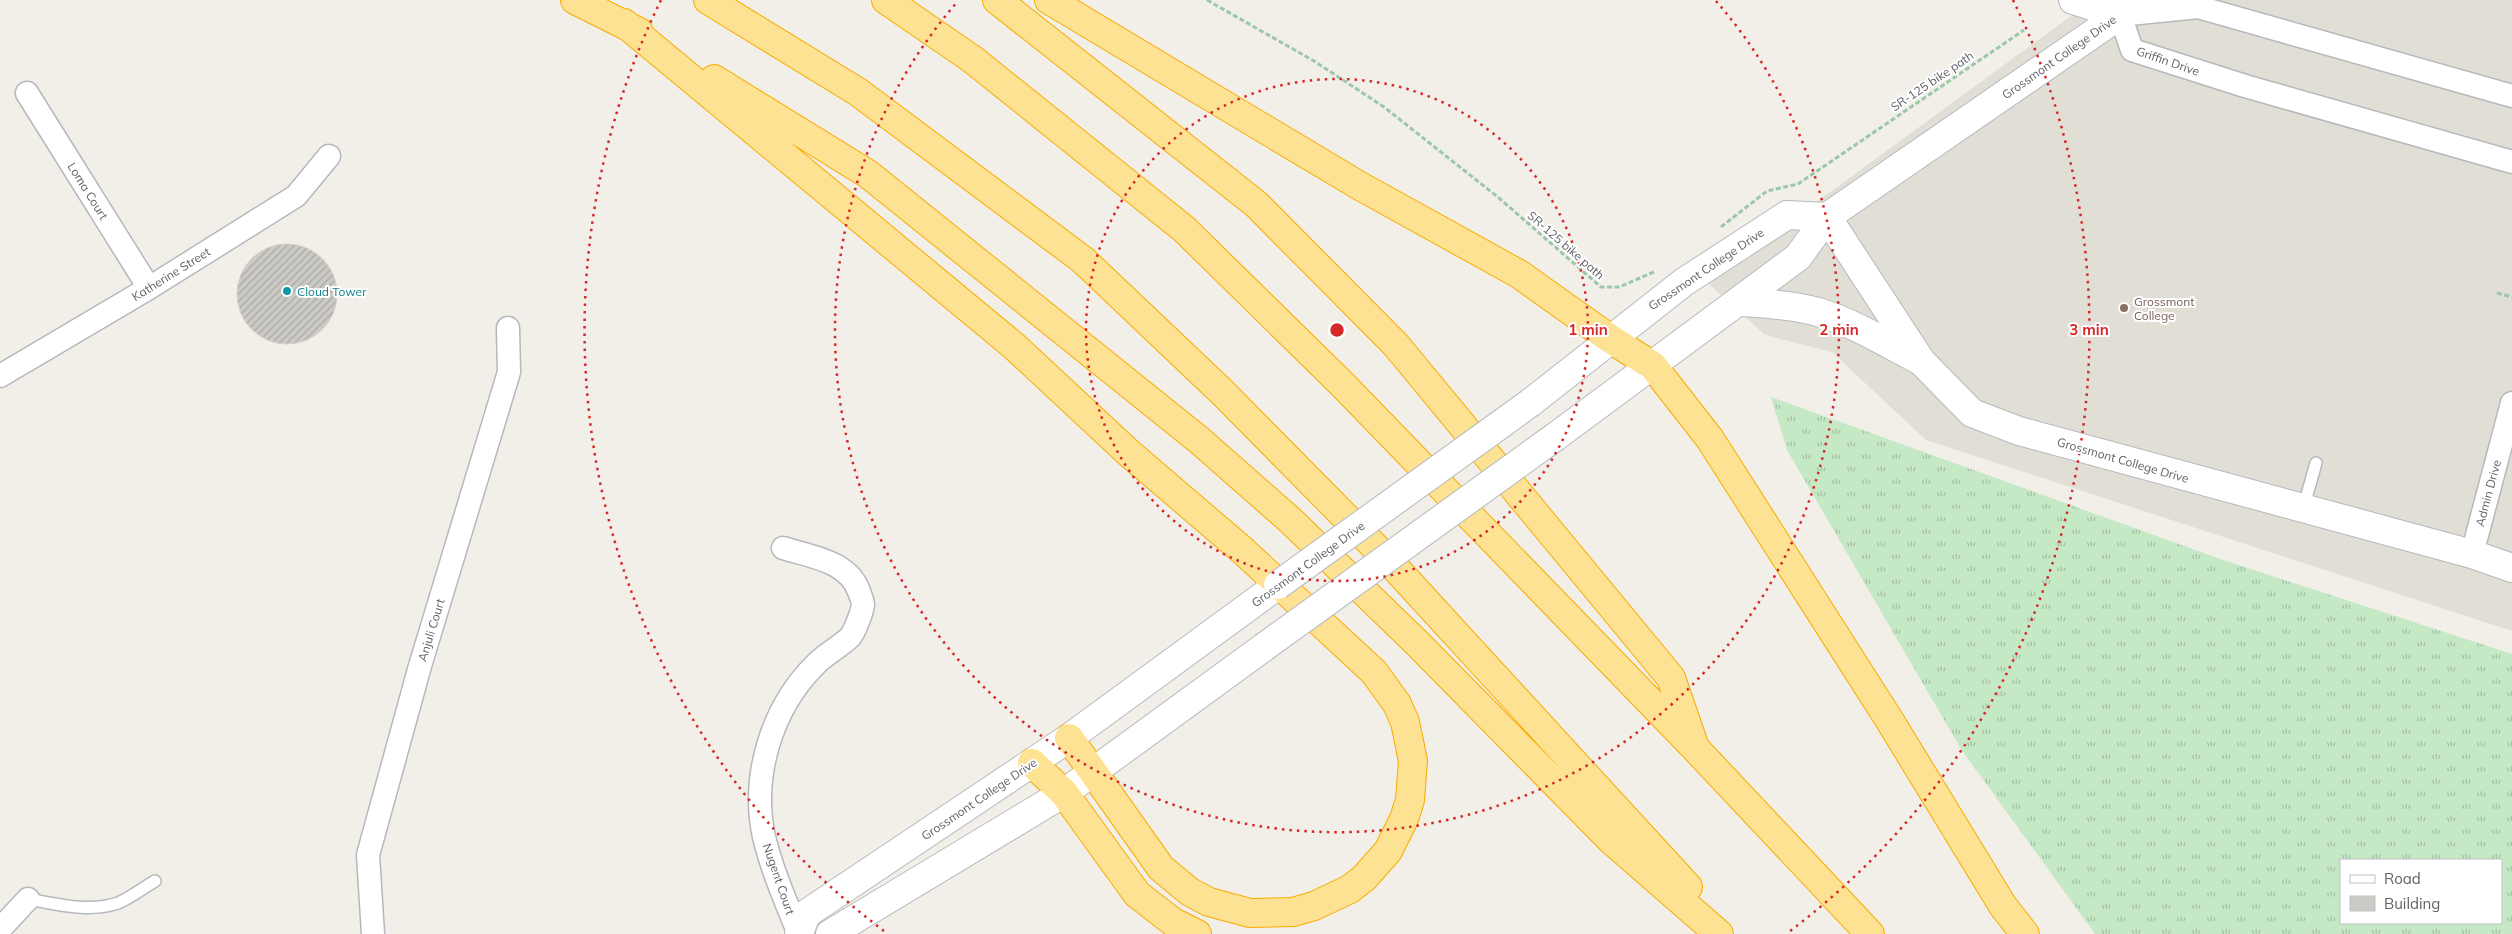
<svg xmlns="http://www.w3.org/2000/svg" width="2512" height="934" viewBox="0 0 2512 934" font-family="Mulish,sans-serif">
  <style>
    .education { fill: #e1ded6 }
    .grass { fill: url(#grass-tufts); fill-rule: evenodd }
    .building { fill: url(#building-hatch); stroke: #d6d1c6 }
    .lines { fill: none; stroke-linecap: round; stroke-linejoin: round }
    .service-casing { stroke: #b5b8bc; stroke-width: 14 }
    .minor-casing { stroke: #b5b8bc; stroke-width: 25 }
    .tertiary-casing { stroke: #b5b8bc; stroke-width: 30 }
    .secondary-casing { stroke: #b6babf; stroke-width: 30 }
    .motorway-casing { stroke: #f9ab00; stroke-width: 30 }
    .path { stroke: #9cc7a9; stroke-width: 3; stroke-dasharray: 5 2.5; stroke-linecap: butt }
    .service { stroke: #fff; stroke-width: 11 }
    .minor { stroke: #fff; stroke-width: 22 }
    .tertiary { stroke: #fff; stroke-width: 28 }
    .secondary { stroke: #fff; stroke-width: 28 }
    .motorway { stroke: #fde293; stroke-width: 28 }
    .secondary-bridge-casing { stroke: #b6babf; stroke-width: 30; stroke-linecap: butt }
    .secondary-bridge { stroke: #fff; stroke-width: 28 }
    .ring { fill: none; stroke: #d62828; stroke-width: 2.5; stroke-dasharray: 2.5 5 }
    .culture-dot { fill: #0f9aa8; stroke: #fff; stroke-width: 2 }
    .education-dot { fill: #8d6e63; stroke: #fff; stroke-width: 2 }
    .labels { text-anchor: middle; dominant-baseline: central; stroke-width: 4; stroke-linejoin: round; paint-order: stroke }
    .street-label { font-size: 12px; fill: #5f6368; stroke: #fff }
    .culture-label { font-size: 12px; fill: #0d838f; stroke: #fff; text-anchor: start }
    .education-label { font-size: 12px; fill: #785e54; stroke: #fff; text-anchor: start }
    .centre { fill: #d62828; stroke: #fff; stroke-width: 2.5 }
    .ring-label { font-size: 15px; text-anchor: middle; font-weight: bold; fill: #d62828; stroke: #fff; stroke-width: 4; stroke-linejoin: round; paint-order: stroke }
  </style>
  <defs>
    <pattern id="grass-tufts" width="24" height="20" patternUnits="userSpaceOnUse" patternTransform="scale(1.25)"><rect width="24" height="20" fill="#c5e8c5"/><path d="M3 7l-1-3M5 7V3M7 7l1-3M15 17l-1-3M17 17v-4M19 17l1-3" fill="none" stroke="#a3c0a4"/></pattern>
    <pattern id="building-hatch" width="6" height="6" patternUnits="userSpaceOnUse" patternTransform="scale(1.25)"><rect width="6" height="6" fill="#cccac5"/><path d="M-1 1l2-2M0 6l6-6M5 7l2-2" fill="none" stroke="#a9a8a4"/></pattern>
  </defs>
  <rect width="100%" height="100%" fill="#f1efe8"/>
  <!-- education -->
  <path class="education" d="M2093 0H2512V631L1926 440 1832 352 1765 335 1707 282Z"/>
  <!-- grass -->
  <path class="grass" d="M1771 397 2223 560 2512 654V934H2095L1961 749 1787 450ZM2341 860H2501V923H2341Z"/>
  <!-- building -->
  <path class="building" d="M237 294a50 50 0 1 1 100 0a50 50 0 1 1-100 0Z"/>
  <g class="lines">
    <defs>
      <path id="service" d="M2303 509 2316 463
        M28 899C57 904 89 913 118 903 130 898 143 888 155 881"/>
      <path id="minor" d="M27 93 149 288
        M2512 96 2198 7 2120 15 2132 50 2245 86 2512 162
        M0 376 149 288 296 196 329 156
        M783 548C812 557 850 561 860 594 861 597 863 602 863 605 862 612 855 631 850 637 840 647 825 654 815 665 771 709 751 777 764 837 772 870 786 902 799 934
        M2472 554 2512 403
        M0 929 28 899
        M373 934 368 855 420 666 509 372 508 328"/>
      <path id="tertiary" d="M2120 15 2142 0
        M1827 217 1921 361 1972 413 2019 431 2472 554 2512 568"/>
      <path id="secondary" d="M2073 0 2120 15
        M1738 302C1764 303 1792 305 1818 312 1854 323 1888 344 1921 361
        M1530 403 1684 282 1787 215 1827 217
        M1555 437 1798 257 1827 217 2120 15
        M799 934 806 914 1069 738 1278 585
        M830 934 1064 793 1264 647"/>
      <path id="motorway" d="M575 0 639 32
        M708 0 858 92 1083 260 1222 392 1388 560 1688 887
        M886 0 972 59 1184 229 1343 385 1695 748 1870 934
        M997 0 1256 204 1396 345 1671 678 1693 742
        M1049 0 1360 186 1519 274 1609 338 1653 366 1710 439 1890 721 2003 906 2025 934
        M624 23 1014 346 1130 454 1241 549 1374 672 1397 704 1405 722 1413 761 1410 800 1404 819 1388 851 1364 878 1350 889 1314 906 1293 912 1250 913 1209 902 1190 892 1161 868 1069 738
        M714 79 868 174 1199 440 1290 520 1418 644 1611 840 1719 934
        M1032 763 1064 793 1137 894 1173 922 1197 934"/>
    </defs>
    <!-- service casing -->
    <use href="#service" class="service-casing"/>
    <!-- minor casing -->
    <use href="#minor" class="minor-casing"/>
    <!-- tertiary casing -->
    <use href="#tertiary" class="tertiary-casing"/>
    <!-- secondary casing -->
    <use href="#secondary" class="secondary-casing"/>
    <!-- motorway casing -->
    <use href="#motorway" class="motorway-casing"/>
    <!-- path -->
    <path class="path" d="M1207 0 1314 61 1384 107 1499 198 1601 287H1619L1656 271
      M1721 227 1767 191 1798 184 2024 30
      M2497 293 2512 297"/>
    <!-- service -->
    <use href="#service" class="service"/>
    <!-- minor -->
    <use href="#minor" class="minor"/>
    <!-- tertiary -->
    <use href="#tertiary" class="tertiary"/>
    <!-- secondary -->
    <use href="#secondary" class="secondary"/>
    <!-- motorway -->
    <use href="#motorway" class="motorway"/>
    <defs>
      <path id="secondary-bridge" d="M1278 585 1530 403
        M1264 647 1555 437"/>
    </defs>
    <!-- secondary-bridge casing -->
    <use href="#secondary-bridge" class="secondary-bridge-casing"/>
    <!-- secondary-bridge -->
    <use href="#secondary-bridge" class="secondary-bridge"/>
  </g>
  <!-- distance rings -->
  <g class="ring">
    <circle cx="1337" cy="330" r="251"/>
    <path d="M1716 1A502 502 0 1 1 958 1"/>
    <path d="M884 931A752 752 0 0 1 661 0M2013 0A752 752 0 0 1 1790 931"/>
  </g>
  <!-- markers -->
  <circle class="culture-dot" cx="287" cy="291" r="5"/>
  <circle class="education-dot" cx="2124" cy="308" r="5"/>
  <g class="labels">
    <!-- street labels -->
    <g class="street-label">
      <text transform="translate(2059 57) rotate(-35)">Grossmont College Drive</text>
      <text transform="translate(2168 61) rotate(19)">Griffin Drive</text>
      <text transform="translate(1932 81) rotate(-34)">SR-125 bike path</text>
      <text transform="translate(88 191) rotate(58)">Loma Court</text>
      <text transform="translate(1566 245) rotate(41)">SR-125 bike path</text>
      <text transform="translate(1706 269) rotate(-34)">Grossmont College Drive</text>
      <text transform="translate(171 274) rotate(-32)">Katherine Street</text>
      <text transform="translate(2123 460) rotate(16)">Grossmont College Drive</text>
      <text transform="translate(2488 493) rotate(-75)">Admin Drive</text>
      <text transform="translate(1308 564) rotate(-36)">Grossmont College Drive</text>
      <text transform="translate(431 630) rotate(-73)">Anjuli Court</text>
      <text transform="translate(979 799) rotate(-34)">Grossmont College Drive</text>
      <text transform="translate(779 879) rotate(71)">Nugent Court</text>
    </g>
    <!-- culture labels -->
    <g class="culture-label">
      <text x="297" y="291">Cloud Tower</text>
    </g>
    <!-- education labels -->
    <g class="education-label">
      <text x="2134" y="301">Grossmont<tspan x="2134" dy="14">College</tspan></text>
    </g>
  </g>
  <circle cx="1337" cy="330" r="8" class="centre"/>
  <g class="ring-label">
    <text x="1588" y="335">1 min</text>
    <text x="1839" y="335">2 min</text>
    <text x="2089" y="335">3 min</text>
  </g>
  <!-- legend -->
  <rect x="2340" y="859" width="162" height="65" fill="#ffffff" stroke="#bfc1c3"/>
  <rect x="2350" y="875" width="25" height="8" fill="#ffffff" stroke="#bfc1c3"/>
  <text x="2384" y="884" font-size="15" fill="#5f6368">Road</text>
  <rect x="2350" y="896" width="25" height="15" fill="#cccac5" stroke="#bfc1c3"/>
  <text x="2384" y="909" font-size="15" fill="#5f6368">Building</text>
</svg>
